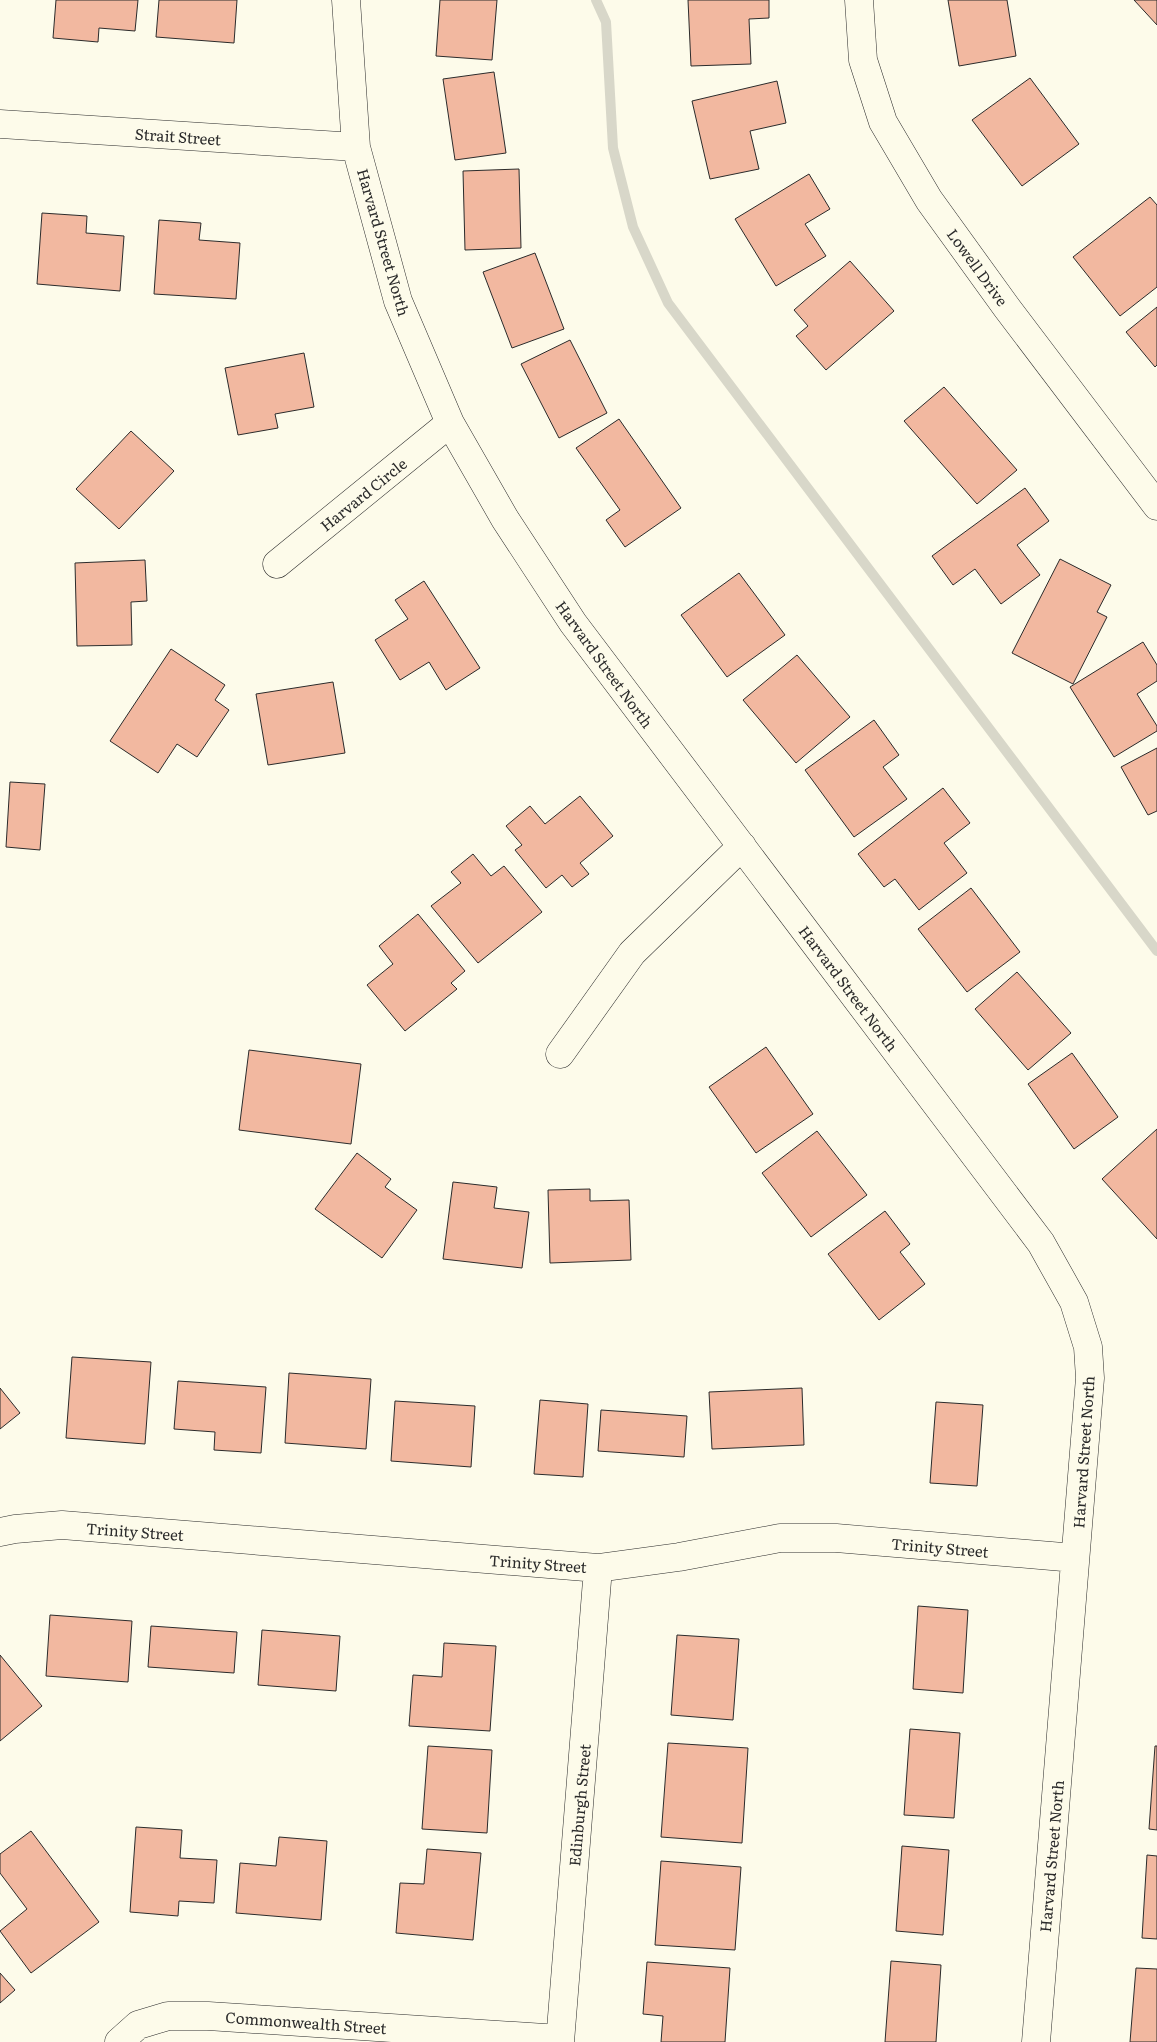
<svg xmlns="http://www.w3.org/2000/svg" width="1157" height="2042" viewBox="0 0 1157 2042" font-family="Literata,serif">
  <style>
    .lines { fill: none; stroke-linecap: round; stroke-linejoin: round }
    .stream { stroke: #d8d7c9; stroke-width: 10 }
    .building { fill: #f2b8a0; stroke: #2b2b2b }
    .street-casing { stroke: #2b2b2b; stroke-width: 29 }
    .street { stroke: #fdfbea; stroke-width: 28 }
    .labels { text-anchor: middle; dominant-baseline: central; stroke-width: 4; stroke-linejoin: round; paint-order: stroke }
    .street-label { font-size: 15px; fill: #2b2b2b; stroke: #fdfbea }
  </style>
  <rect width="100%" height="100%" fill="#fdfbea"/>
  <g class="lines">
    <!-- stream -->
    <path class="stream" d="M596 0 606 22 613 148 633 227 668 303 1157 951"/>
  </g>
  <!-- building -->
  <path class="building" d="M56 0H138L135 31 99 28 98 42 53 38Z
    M159 0H237L234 43 156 37Z
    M440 0H497L492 60 436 56Z
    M688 0H769V18L749 19 751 64 691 66Z
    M948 0H1007L1016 56 959 66Z
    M1134 0H1157V25Z
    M494 72 506 153 455 160 443 79Z
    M1030 78 1079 144 1022 186 972 120Z
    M777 81 786 123 750 131 759 169 710 179 692 101Z
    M519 169 521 248 465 250 463 171Z
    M809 174 830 209 805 224 826 256 776 286 735 219Z
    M1150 197 1157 205V287L1120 316 1073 257Z
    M42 213 87 216 86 233 124 236 120 291 37 284Z
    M159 220 201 223 199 240 240 243 236 299 154 294Z
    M535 253 564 329 512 348 483 272Z
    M850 261 894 311 826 370 796 336 808 326 794 310Z
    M1157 307V365L1155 367 1126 332Z
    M570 340 607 413 559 438 521 364Z
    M304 353 314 407 275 414 278 428 238 435 225 368Z
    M944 387 1017 470 977 504 904 421Z
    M619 419 681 508 625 547 606 520 620 510 576 448Z
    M131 431 174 471 119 529 76 489Z
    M1025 488 1049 521 1017 545 1040 575 1001 604 975 569 953 585 932 556Z
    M1060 559 1111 585 1097 612 1107 617 1073 684 1012 653Z
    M145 560 147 601 131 602 132 645 77 646 75 563Z
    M739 573 785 635 727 677 681 615Z
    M424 581 480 668 446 690 429 662 400 680 375 640 408 619 395 600Z
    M1143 642 1157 665V681L1137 694 1157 726V731L1114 757 1070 687Z
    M171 649 225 685 215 700 229 710 197 757 177 744 158 773 110 741Z
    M797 655 850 717 796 763 743 700Z
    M333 682 345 753 268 765 256 694Z
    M874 720 899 755 883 767 907 799 854 837 805 770Z
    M1157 748V811L1148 815 1121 767Z
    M10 782 45 784 40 850 6 847Z
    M943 788 970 823 944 843 967 873 919 910 895 879 884 887 858 854Z
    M580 796 613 836 580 863 589 874 572 887 562 875 546 888 515 850 522 845 506 826 530 806 545 824Z
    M473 854 491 876 504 866 542 912 478 963 431 906 461 883 451 872Z
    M971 888 1020 952 967 992 918 929Z
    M418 914 465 971 451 983 457 989 405 1031 367 985 393 964 379 946Z
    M1017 972 1071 1033 1028 1070 975 1009Z
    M766 1047 813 1114 756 1153 709 1087Z
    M249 1050 361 1064 351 1144 239 1130Z
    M1072 1053 1118 1117 1074 1149 1028 1084Z
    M1157 1129V1239L1102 1179Z
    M817 1131 867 1195 811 1237 762 1173Z
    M357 1153 391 1179 385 1187 417 1210 382 1258 315 1209Z
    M453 1182 497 1187 494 1208 529 1212 522 1268 443 1259Z
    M590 1189V1201L629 1200 631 1260 550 1263 548 1190Z
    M885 1211 910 1244 900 1252 925 1284 879 1320 828 1254Z
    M72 1357 151 1362 145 1444 66 1438Z
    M289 1373 371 1379 366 1449 285 1443Z
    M178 1381 266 1387 261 1453 214 1450 215 1432 174 1429Z
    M0 1388 20 1413 0 1429Z
    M802 1388 804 1445 712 1449 709 1392Z
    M540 1400 588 1404 583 1477 534 1474Z
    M395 1401 475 1406 471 1467 391 1461Z
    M936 1402 983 1405 977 1486 930 1483Z
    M601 1410 687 1416 684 1457 598 1451Z
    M918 1606 968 1610 963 1693 913 1689Z
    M50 1615 132 1621 128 1682 46 1676Z
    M151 1626 237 1632 234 1673 148 1667Z
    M262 1630 340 1636 336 1691 258 1685Z
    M677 1635 739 1639 733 1720 671 1715Z
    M444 1643 496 1646 490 1731 409 1726 413 1675 442 1677Z
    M0 1655 42 1706 0 1741Z
    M910 1729 960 1733 954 1818 904 1815Z
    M668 1743 748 1748 742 1843 661 1837Z
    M428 1746 492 1750 487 1833 422 1829Z
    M1155 1746H1157V1830L1149 1829Z
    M136 1827 182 1830 180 1858 217 1860 214 1903 179 1901 178 1916 130 1912Z
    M31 1831 99 1922 31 1973 0 1931 27 1909 0 1873V1854Z
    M279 1837 327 1841 321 1920 236 1913 240 1863 276 1866Z
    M902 1846 949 1850 943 1935 896 1931Z
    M427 1849 481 1853 473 1940 396 1933 400 1883 424 1884Z
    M1147 1855 1157 1856V1939L1142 1938Z
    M661 1861 741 1867 735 1950 655 1945Z
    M891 1961 941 1965 936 2042H885Z
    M647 1962 730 1968 725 2042H661L663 2016 643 2014Z
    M1136 1968 1157 1969V2042H1130Z
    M0 1973 15 1990 0 2003Z"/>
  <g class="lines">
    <defs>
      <path id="street" d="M346 0 356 147 398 301 450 423 505 519 573 623 1041 1243 1074 1302 1088 1347 1090 1378 1036 2042
        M859 0 863 60 883 122 929 200 1007 308 1157 506
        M0 124 356 147
        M277 564 450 423
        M560 1054 632 953 742 846
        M0 1532 15 1529 62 1525 598 1568 679 1557 780 1538H836L1075 1558
        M119 2042 138 2025 168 2016H208L560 2039
        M560 2042 598 1568"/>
    </defs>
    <!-- street casing -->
    <use href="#street" class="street-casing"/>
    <!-- street -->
    <use href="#street" class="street"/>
  </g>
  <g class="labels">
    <!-- street labels -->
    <g class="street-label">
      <text transform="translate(178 136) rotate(4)">Strait Street</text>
      <text transform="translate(384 242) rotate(74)">Harvard Street North</text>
      <text transform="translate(978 267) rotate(54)">Lowell Drive</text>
      <text transform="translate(363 494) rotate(-39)">Harvard Circle</text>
      <text transform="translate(605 664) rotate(54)">Harvard Street North</text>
      <text transform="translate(849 988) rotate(53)">Harvard Street North</text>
      <text transform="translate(1083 1452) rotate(-86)">Harvard Street North</text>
      <text transform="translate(135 1531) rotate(4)">Trinity Street</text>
      <text transform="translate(940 1547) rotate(5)">Trinity Street</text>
      <text transform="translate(538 1563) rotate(4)">Trinity Street</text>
      <text transform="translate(579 1805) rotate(-85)">Edinburgh Street</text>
      <text transform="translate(1051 1856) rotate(-85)">Harvard Street North</text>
      <text transform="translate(306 2022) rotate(4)">Commonwealth Street</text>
    </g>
  </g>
</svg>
